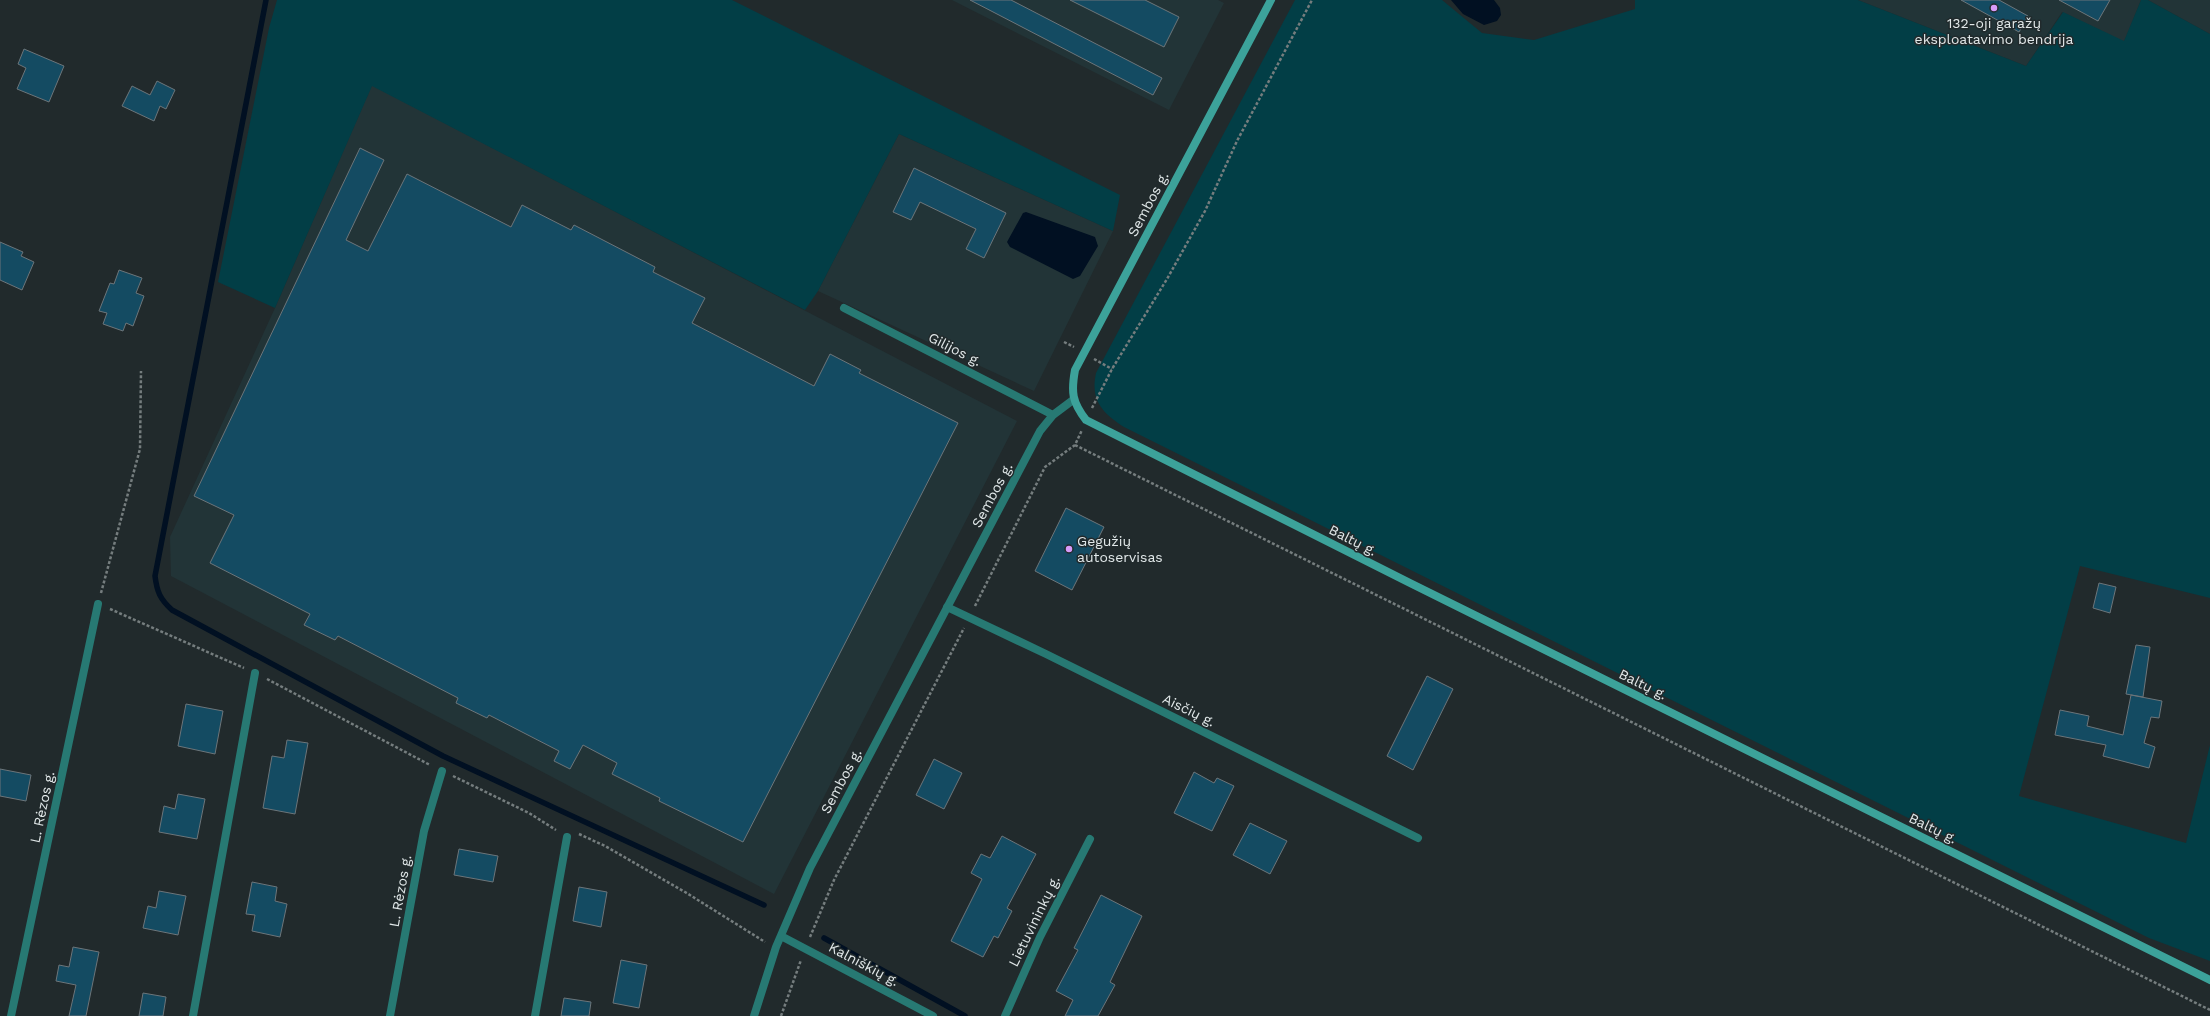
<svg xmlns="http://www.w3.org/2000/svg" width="2210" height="1016" viewBox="0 0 2210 1016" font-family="'Work Sans',sans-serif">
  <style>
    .built { fill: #223437 }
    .green { fill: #023e46 }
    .water { fill: #011022 }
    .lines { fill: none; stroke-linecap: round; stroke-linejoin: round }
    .stream { stroke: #011022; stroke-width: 5.5 }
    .building { fill: #144b62; stroke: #6c757a }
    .path { stroke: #757d7e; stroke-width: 2.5; stroke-dasharray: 3 2; stroke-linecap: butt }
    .minor { stroke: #277973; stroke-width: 8 }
    .secondary { stroke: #3ca29a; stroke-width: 8 }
    .poi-dot { fill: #d79bf9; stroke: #212a2c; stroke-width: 1.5 }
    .labels { text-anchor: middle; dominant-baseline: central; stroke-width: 3; stroke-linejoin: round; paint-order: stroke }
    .poi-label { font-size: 14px; fill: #e1e8e9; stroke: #212a2c }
    .street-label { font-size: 14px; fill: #e1e8e9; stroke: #212a2c }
  </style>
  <rect width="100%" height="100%" fill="#212a2c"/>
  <!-- built -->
  <path class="built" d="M952 0H1218L1224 3 1169 110Z
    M1858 0H2141L2124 42 2062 12 2026 66Z
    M2148 0H2210V34Z
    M372 85 1017 421 774 894 171 576 170 537 275 308Z
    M899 134 1113 231 1034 391 818 291Z"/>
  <!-- green -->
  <path class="green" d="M277 0H732L1120 195 1113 231 899 134 818 291 805 310 372 86 275 308 218 282 269 28Z
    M1295 0H1442L1482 33 1534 40 1635 9V0H1858L2026 66 2063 12 2124 41 2141 0H2148L2210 34V598L2080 566 2019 796 2186 843 2210 745V961L2149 938 1124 427C1103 413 1090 401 1096 373Z"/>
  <!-- water -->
  <path class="water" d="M1451 0H1494L1500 8 1501 15 1497 21 1484 25 1463 14Z
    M1026 212 1095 237 1098 246 1080 276 1073 279 1010 247 1007 242 1023 213Z"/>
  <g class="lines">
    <!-- stream -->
    <path class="stream" d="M266 0 155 576C157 592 160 599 172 610L443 756 764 905
      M824 938 965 1016"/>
  </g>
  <!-- building -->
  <path class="building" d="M970 0H1011L1162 78 1153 95Z
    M1070 0H1145L1179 17 1164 47Z
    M1961 0H1999L2028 16 2019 32Z
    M2059 0H2110L2098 21Z
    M24 49 64 66 49 102 17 89 26 68 18 64Z
    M157 81 175 90 166 109 160 106 154 121 122 106 132 86 150 95Z
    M360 148 384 160 346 240 368 251 407 174 511 227 522 205 571 230 574 225 655 267 653 272 705 298 692 323 814 386 830 354 861 370 859 373 958 423 743 842 659 801 660 798 612 774 617 763 583 745 570 769 554 761 559 751 489 715 487 718 456 703 458 698 338 636 335 640 304 625 310 614 210 563 234 515 194 496Z
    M914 168 1006 213 984 258 966 249 976 229 920 202 911 220 893 212Z
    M0 242 23 252 21 256 34 262 22 290 0 280Z
    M119 270 142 278 136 293 144 296 133 326 126 323 123 331 103 324 107 313 99 311 110 283 114 284Z
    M1066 508 1104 527 1072 590 1035 571Z
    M2099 583 2116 587 2110 613 2093 608Z
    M2136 645 2150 647 2143 697 2126 694Z
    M1427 676 1453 689 1413 770 1387 756Z
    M2131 695 2162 701 2159 718 2151 717 2144 743 2155 747 2149 768 2103 756 2106 745 2055 735 2060 710 2089 716 2087 726 2123 735Z
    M186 704 223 711 215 754 178 746Z
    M287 740 308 743 295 814 263 808 272 756 284 758Z
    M934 759 962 773 944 809 916 795Z
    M0 769 31 775 26 801 0 796Z
    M1194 772 1214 783 1217 778 1234 786 1212 831 1174 813Z
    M178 794 205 799 197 839 159 832 164 806 175 809Z
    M1250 823 1287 841 1270 874 1233 855Z
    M1002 836 1036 854 1007 908 1012 911 998 938 994 936 983 957 951 941 982 879 971 873 981 854 990 858Z
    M459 849 498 856 493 882 454 875Z
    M252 882 277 887 275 901 287 904 280 937 252 931 255 915 246 914Z
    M579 887 607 892 601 927 573 921Z
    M159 891 186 896 178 935 143 928 148 906 156 908Z
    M1101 895 1142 916 1110 982 1115 985 1098 1016H1065L1073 1000 1056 991 1078 950 1074 948Z
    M73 947 99 952 86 1016H69L76 985 56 981 59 965 69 967Z
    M621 960 647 965 639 1008 613 1003Z
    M143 993 166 997 163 1016H139Z
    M564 998 591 1002 589 1016H561Z"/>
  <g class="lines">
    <!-- path -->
    <path class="path" d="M1064 342 1074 347
      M1094 359 1112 369
      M1092 408 1112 369 1167 279 1205 211 1237 141 1312 0
      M1075 445 2210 1010
      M101 593 140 449 141 371
      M975 606 1045 467 1075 445 1082 430
      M110 609 244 668
      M267 679 430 765
      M453 776 529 813 556 830
      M579 834 605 846 685 892 765 942
      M810 937 834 880 964 628
      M781 1016 801 960"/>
    <!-- minor -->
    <path class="minor" d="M844 308 1053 415
      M947 607 1046 654 1418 838
      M781 936 933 1016
      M11 1016 98 604
      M193 1016 255 673
      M390 1016 424 831 442 771
      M535 1016 567 837
      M754 1016 776 947 810 868 1040 431 1053 415 1073 400
      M1005 1016 1040 937 1090 839"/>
    <!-- secondary -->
    <path class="secondary" d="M1271 0 1075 370C1071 392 1072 402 1086 420L1410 583 2210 980"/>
  </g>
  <!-- markers -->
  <g class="poi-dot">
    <circle cx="1994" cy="8" r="4"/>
    <circle cx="1069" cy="549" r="4"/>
  </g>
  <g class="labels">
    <!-- poi labels -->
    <g class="poi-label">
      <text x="1994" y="23">132-oji garažų<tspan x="1994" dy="16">eksploatavimo bendrija</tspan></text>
      <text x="1077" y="541" text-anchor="start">Gegužių<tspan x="1077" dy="16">autoservisas</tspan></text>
    </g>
    <!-- street labels -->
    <g class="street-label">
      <text transform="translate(1148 204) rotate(-62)">Sembos g.</text>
      <text transform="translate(955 349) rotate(27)">Gilijos g.</text>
      <text transform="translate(992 495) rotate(-62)">Sembos g.</text>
      <text transform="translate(1353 540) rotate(27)">Baltų g.</text>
      <text transform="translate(1643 684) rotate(26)">Baltų g.</text>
      <text transform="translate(1189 710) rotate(26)">Aisčių g.</text>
      <text transform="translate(841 781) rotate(-62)">Sembos g.</text>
      <text transform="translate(42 807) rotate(-78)">L. Rėzos g.</text>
      <text transform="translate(1933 828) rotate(26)">Baltų g.</text>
      <text transform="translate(400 891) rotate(-80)">L. Rėzos g.</text>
      <text transform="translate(1034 921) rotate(-64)">Lietuvininkų g.</text>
      <text transform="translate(864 964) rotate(28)">Kalniškių g.</text>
    </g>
  </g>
</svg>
